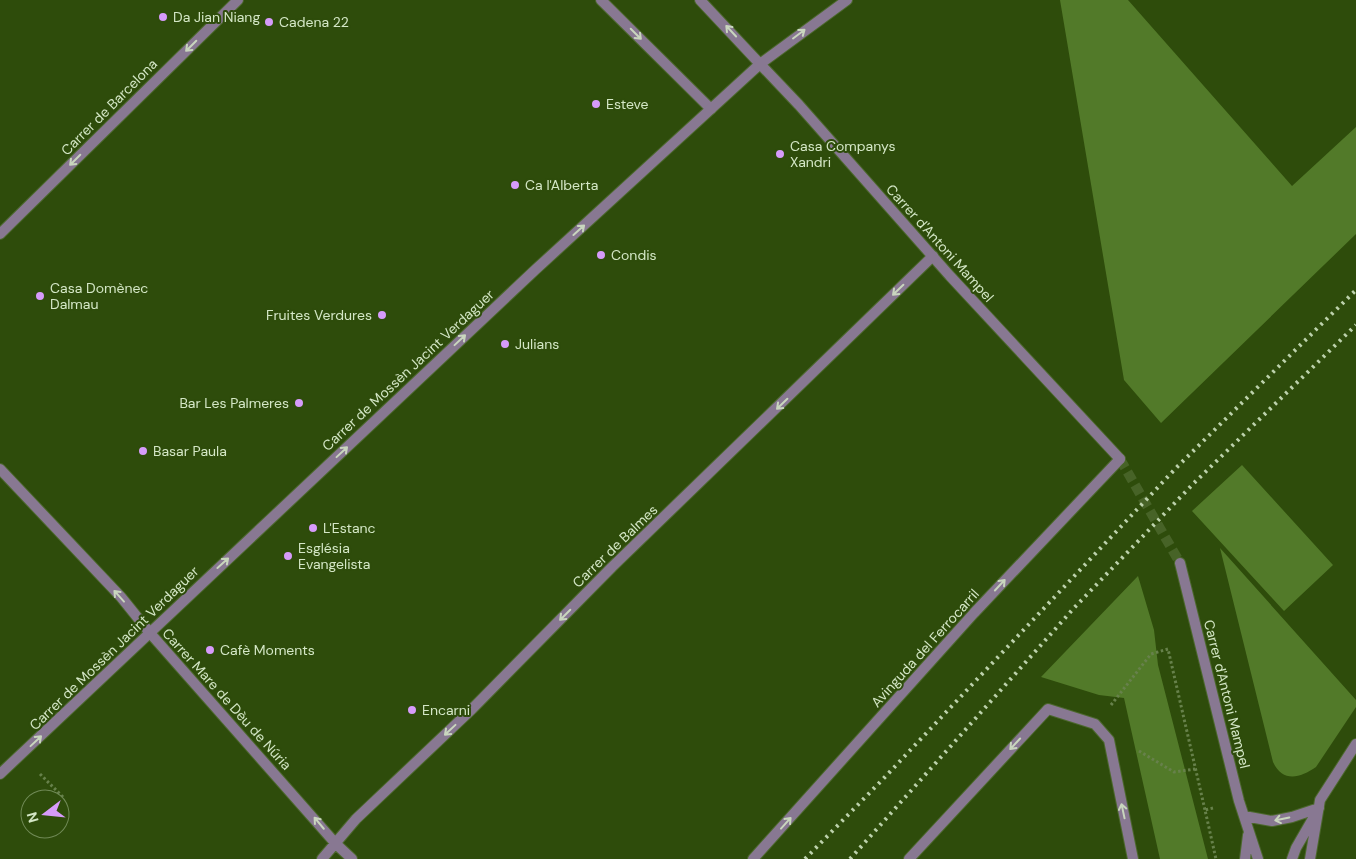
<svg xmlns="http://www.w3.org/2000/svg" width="1356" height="859" viewBox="0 0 1356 859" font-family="'DM Sans',sans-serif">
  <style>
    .green { fill: #527a29 }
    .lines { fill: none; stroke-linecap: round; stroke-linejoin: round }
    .minor-tunnel { stroke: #476327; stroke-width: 10; stroke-dasharray: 10 5; stroke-linecap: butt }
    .minor-casing { stroke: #4c682d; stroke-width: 12 }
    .tertiary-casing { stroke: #4c682d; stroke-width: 12 }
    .path { stroke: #67814b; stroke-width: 3; stroke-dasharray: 2.5 2.5; stroke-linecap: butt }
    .minor { stroke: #887892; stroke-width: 10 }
    .tertiary { stroke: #887892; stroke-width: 10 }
    .rail { stroke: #bdd2ac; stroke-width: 4; stroke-dasharray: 2.5 5; stroke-linecap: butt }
    .oneway { stroke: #c9d6be }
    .poi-dot { fill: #d69bfa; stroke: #2e4c0b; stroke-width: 2 }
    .labels { text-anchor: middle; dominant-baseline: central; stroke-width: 4; stroke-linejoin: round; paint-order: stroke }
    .poi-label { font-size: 14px; fill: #d4e7c6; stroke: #2e4c0b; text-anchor: start }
    .street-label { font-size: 14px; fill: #d4e7c6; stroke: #2e4c0b }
  </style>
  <rect width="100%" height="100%" fill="#2e4c0b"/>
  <!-- green -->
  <path class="green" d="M1060 0H1128L1292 186 1356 127V234L1161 423 1124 380Z
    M1242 465 1333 565 1284 611 1192 511Z
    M1220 548 1356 700V707L1316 767C1300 778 1283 783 1273 762Z
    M1138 576 1154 630 1158 665 1208 859H1160L1124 698 1099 695 1041 677Z"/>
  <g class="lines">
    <!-- minor-tunnel -->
    <path class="minor-tunnel" d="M1120 459 1180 563"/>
    <defs>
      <path id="minor" d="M601 0 711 109
        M700 0 760 64
        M0 469 121 597 150 633 336 844 352 859
        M1180 563 1239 801 1258 859
        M1244 816 1272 821 1292 817 1319 808
        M322 859 356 819 472 709 612 567 933 256
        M753 859 974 613 1120 459
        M909 859 1048 709 1095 724 1109 740 1133 859
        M1245 859 1248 835
        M1292 859 1296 848 1315 815
        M1310 859 1320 800 1356 744"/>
      <path id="tertiary" d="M760 64 799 105 950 276 1120 459
        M0 234 238 0
        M0 774 535 270 760 64 847 0"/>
    </defs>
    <!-- minor casing -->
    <use href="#minor" class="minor-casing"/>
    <!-- tertiary casing -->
    <use href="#tertiary" class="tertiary-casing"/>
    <!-- path -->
    <path class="path" d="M1111 705 1151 654 1168 649 1205 810
      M1139 751 1174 772 1195 769
      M40 774 64 798
      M1213 808 1205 810 1216 859"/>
    <!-- minor -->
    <use href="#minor" class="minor"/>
    <!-- tertiary -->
    <use href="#tertiary" class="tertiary"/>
    <!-- rail -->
    <path class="rail" d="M805 859 885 777 1177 467 1356 290
      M850 859 1074 608 1193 484 1356 325"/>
  </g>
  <!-- one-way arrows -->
  <defs><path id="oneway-shaft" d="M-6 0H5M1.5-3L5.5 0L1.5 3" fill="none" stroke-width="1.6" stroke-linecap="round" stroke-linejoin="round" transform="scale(1.25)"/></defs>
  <g class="oneway">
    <use href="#oneway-shaft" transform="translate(731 31) rotate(-133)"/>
    <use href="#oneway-shaft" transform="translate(636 34) rotate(45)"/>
    <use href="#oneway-shaft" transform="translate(799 34) rotate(-37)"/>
    <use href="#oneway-shaft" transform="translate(191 46) rotate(135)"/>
    <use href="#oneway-shaft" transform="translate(75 160) rotate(135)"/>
    <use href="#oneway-shaft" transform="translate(579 230) rotate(-42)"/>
    <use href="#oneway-shaft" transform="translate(898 290) rotate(136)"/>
    <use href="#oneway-shaft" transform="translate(460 340) rotate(-43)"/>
    <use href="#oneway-shaft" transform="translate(782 404) rotate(136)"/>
    <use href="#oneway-shaft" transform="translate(342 452) rotate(-43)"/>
    <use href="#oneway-shaft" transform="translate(223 563) rotate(-42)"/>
    <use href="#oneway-shaft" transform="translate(1000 585) rotate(-47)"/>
    <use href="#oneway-shaft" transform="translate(119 596) rotate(-132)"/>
    <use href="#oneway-shaft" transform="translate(565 615) rotate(135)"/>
    <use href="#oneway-shaft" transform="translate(450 730) rotate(137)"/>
    <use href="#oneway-shaft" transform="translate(36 741) rotate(-43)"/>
    <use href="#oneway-shaft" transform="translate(1015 744) rotate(133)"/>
    <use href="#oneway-shaft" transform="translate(1123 811) rotate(-102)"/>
    <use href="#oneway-shaft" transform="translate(1282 819) rotate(168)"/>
    <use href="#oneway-shaft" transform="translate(319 823) rotate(-130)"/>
    <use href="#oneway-shaft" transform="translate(786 823) rotate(-48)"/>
  </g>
  <!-- markers -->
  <g class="poi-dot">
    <circle cx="163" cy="17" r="5"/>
    <circle cx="269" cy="22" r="5"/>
    <circle cx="596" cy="104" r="5"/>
    <circle cx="780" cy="154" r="5"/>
    <circle cx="515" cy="185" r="5"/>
    <circle cx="601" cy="255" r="5"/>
    <circle cx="40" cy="296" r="5"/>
    <circle cx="382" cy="315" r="5"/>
    <circle cx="505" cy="344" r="5"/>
    <circle cx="299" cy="403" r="5"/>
    <circle cx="143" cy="451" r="5"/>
    <circle cx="313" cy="528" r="5"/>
    <circle cx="288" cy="556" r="5"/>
    <circle cx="210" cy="650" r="5"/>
    <circle cx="412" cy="710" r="5"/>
  </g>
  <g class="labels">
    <!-- poi labels -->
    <g class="poi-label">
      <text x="173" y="17">Da Jian Niang</text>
      <text x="279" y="22">Cadena 22</text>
      <text x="606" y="104">Esteve</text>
      <text x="790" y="146">Casa Companys<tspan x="790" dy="16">Xandri</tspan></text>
      <text x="525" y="185">Ca l'Alberta</text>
      <text x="611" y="255">Condis</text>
      <text x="50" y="288">Casa Domènec<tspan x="50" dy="16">Dalmau</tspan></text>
      <text x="372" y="315" text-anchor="end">Fruites Verdures</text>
      <text x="515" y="344">Julians</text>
      <text x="289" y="403" text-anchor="end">Bar Les Palmeres</text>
      <text x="153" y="451">Basar Paula</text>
      <text x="323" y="528">L'Estanc</text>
      <text x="298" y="548">Església<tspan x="298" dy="16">Evangelista</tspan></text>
      <text x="220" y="650">Cafè Moments</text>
      <text x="422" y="710">Encarni</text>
    </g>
    <!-- street labels -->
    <g class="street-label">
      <text transform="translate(109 107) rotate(-45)">Carrer de Barcelona</text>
      <text transform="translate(940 243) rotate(48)">Carrer d'Antoni Mampel</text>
      <text transform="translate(408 370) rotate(-43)">Carrer de Mossèn Jacint Verdaguer</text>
      <text transform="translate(615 546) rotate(-44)">Carrer de Balmes</text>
      <text transform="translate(114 648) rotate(-44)">Carrer de Mossèn Jacint Verdaguer</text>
      <text transform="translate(925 648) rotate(-48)">Avinguda del Ferrocarril</text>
      <text transform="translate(1227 694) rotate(76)">Carrer d'Antoni Mampel</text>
      <text transform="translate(227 699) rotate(48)">Carrer Mare de Dèu de Núria</text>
    </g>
  </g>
  <!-- north arrow -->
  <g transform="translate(45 814) rotate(254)"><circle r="24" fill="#2e4c0b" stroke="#708a56"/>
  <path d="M0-4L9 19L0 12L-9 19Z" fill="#d69bfa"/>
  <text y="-8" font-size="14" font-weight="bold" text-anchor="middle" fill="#d4e7c6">N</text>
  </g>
</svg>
